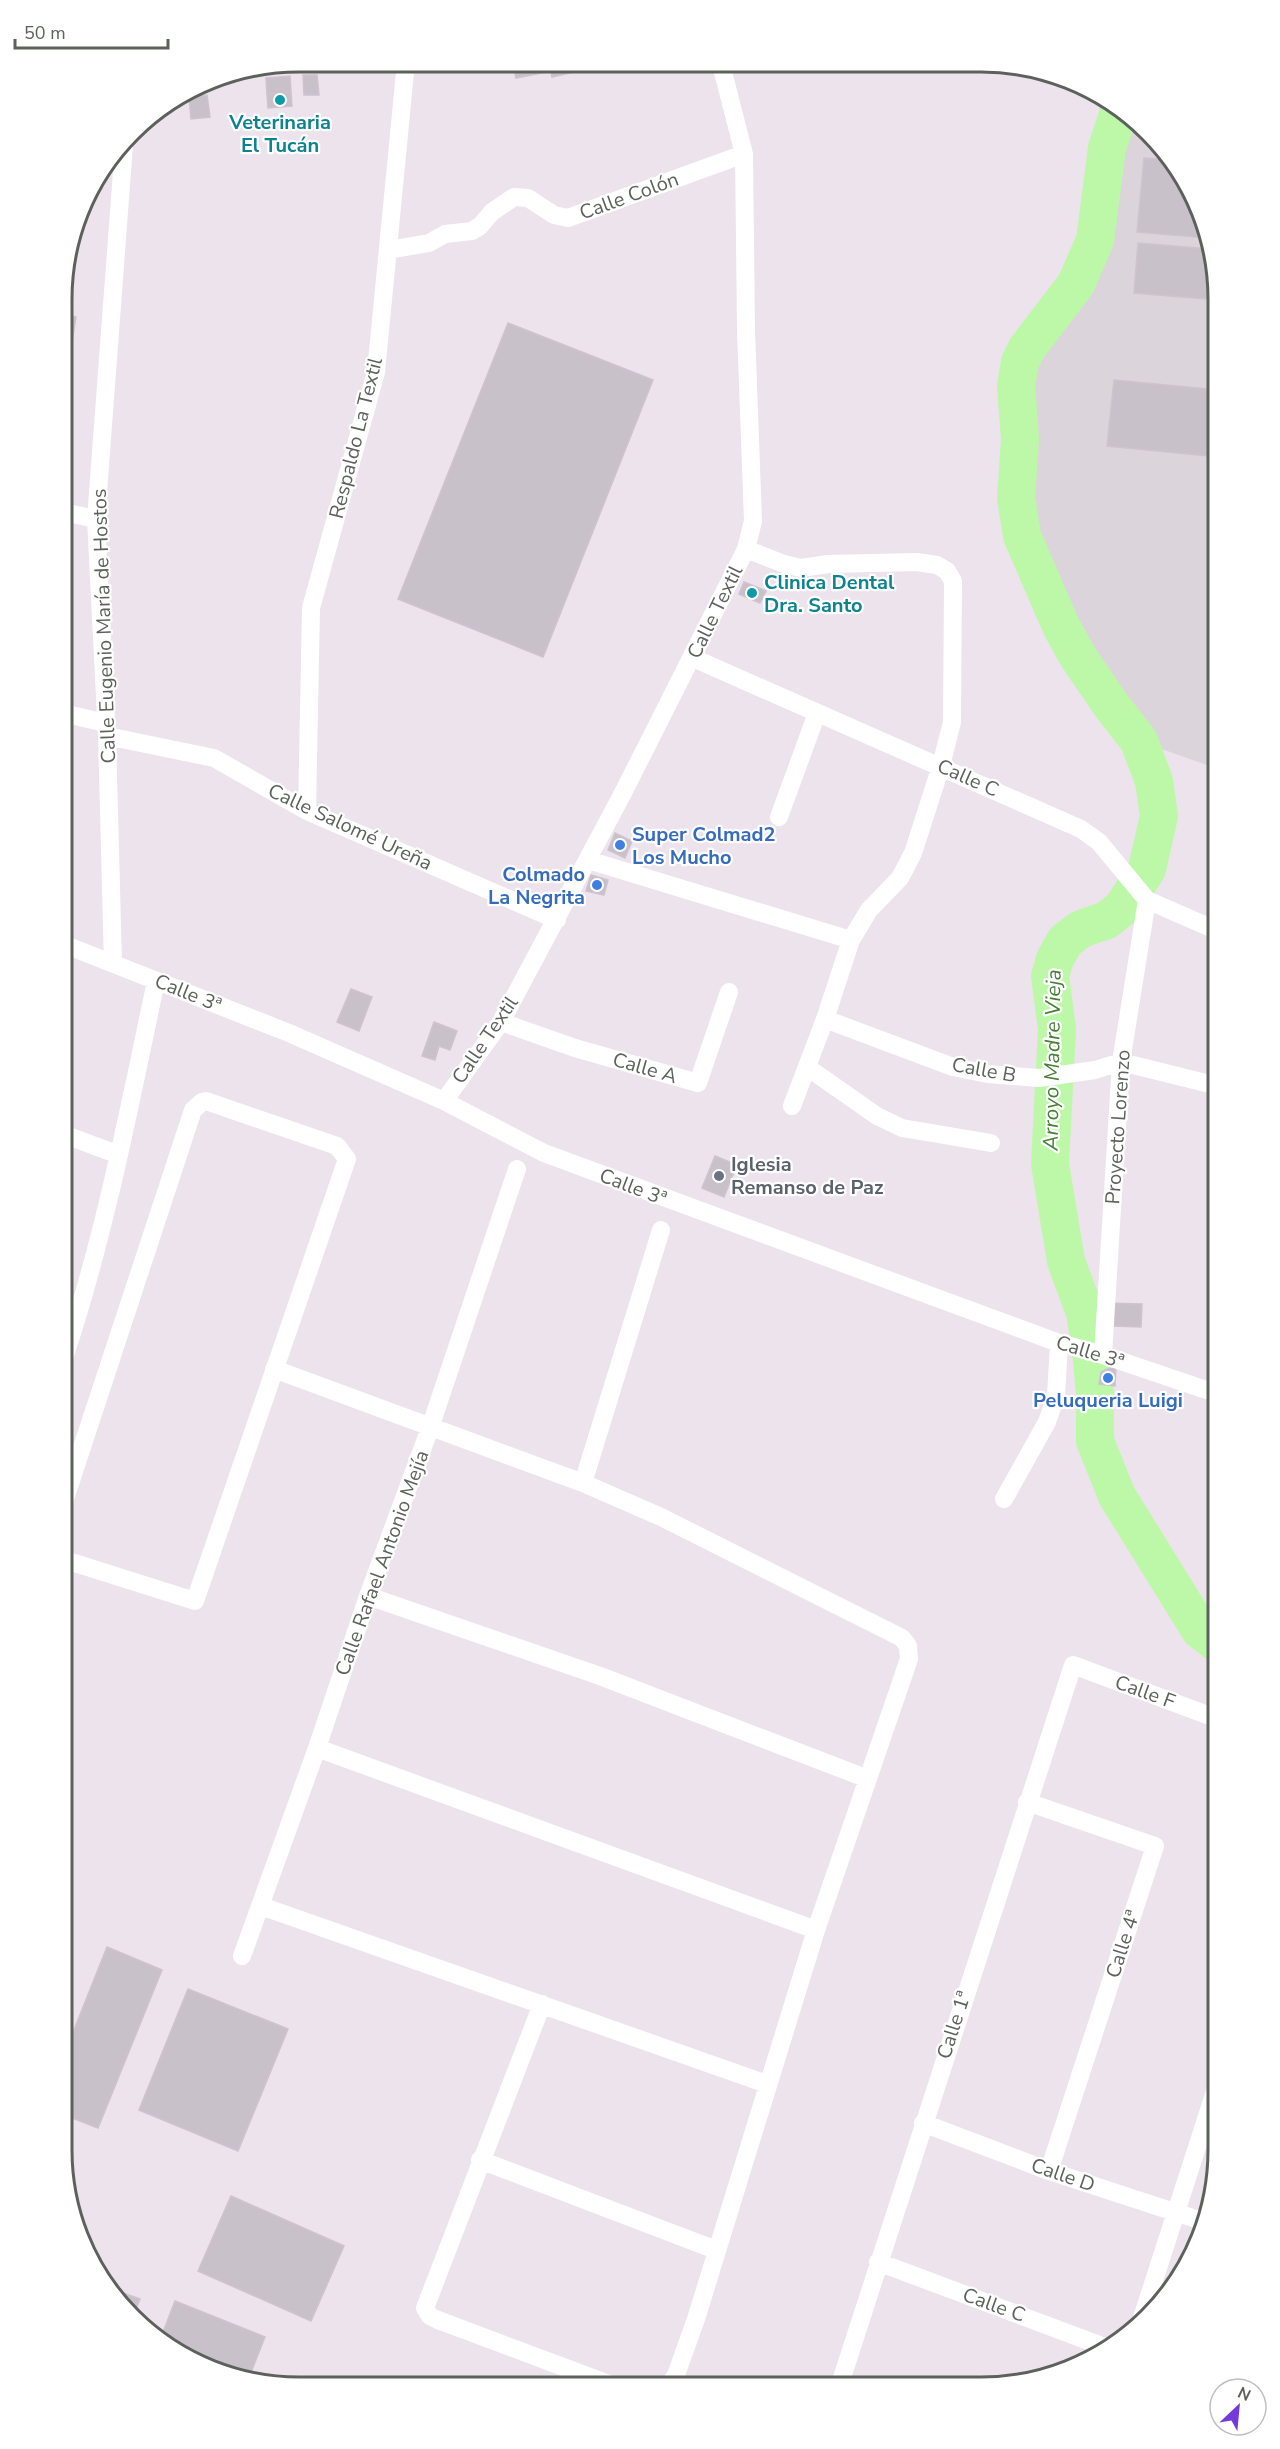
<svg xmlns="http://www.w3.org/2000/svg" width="1280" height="2449" viewBox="0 0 1280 2449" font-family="'Nunito Sans',sans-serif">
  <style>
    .industrial { fill: #dbd5db }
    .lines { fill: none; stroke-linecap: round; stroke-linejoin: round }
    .river { stroke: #bdf8a8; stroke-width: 38 }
    .building { fill: #c9c1ca; stroke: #d0c2d0; stroke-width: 1.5 }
    .street { stroke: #fff; stroke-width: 18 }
    .culture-dot { fill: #0f9aa8; stroke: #fff; stroke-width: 2 }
    .shop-dot { fill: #3f7fe0; stroke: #fff; stroke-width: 2 }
    .worship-dot { fill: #6b7280; stroke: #fff; stroke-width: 2 }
    .labels { text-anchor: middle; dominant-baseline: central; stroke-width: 4.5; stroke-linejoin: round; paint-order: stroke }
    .culture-label { font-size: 20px; font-weight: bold; fill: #0d838f; stroke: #fff }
    .street-label { font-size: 20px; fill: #5c625b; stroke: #fff }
    .shop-label { font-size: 20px; font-weight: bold; fill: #366cbe; stroke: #fff; text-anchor: start }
    .worship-label { font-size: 20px; font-weight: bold; fill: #5b616d; stroke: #fff; text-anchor: start }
    .water-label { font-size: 21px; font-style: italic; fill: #467e38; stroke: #fff }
    .rim { fill: none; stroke: #5c625b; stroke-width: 3 }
  </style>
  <rect width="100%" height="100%" fill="#ece3ec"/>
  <!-- industrial -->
  <path class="industrial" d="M1118 108 1137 120 1179 167 1206 223 1218 299V769L1139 741 1111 705 1078 657 1061 626 1022 536 1016 498 1020 439 1016 386 1020 362 1027 348 1076 284 1095 240 1107 148 1119 112Z"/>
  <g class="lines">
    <!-- river -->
    <path class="river" d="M1118 108 1119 112 1107 148 1095 240 1076 284 1027 348 1020 362 1016 386 1020 439 1016 498 1022 536 1061 626 1078 657 1111 705 1139 741 1154 781 1159 816 1147 869 1123 907 1107 920 1081 929 1065 941 1055 959 1050 976 1057 1029 1050 1164 1066 1261 1085 1313 1091 1350 1095 1394V1441L1117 1496 1143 1538 1200 1630 1218 1644"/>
  </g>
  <!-- building -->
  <path class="building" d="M513 63H546L547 72 516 78Z
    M549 63H572L574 72 552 77Z
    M572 63H587L588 69 574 72Z
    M303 75H317L319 95H304Z
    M290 76 291 92 267 94 266 78Z
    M291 92 292 106 268 108 267 94Z
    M207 95 210 117 191 119 189 96Z
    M1144 158 1172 160 1179 167 1206 223 1208 238 1137 232Z
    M1138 243 1210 249 1218 300 1134 293Z
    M63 315 76 317 65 385H63Z
    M508 323 653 380 543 657 398 599Z
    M1114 380 1218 390V457L1107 446Z
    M744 582 766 591 760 603 739 594Z
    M615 833 632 841 625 858 608 850Z
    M591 875 608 880 604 895 586 891Z
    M351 989 372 997 359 1031 337 1022Z
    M434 1022 457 1031 450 1050 439 1046 435 1060 422 1056Z
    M715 1156 737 1165 724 1197 702 1188Z
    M1105 1303 1142 1304 1141 1327 1114 1326 1115 1320 1105 1319Z
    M1116 1365 1115 1386 1099 1384 1101 1372Z
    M107 1947 162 1970 98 2128 62 2114V2060Z
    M188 1989 288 2029 238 2151 139 2110Z
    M231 2196 344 2246 311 2321 198 2271Z
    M106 2287 140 2299 133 2317Z
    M175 2301 265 2337 248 2380 194 2363 160 2340Z"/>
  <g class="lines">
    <!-- street -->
    <path class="street" d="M388 250 429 243 445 234 472 231 480 226 492 212 514 197 528 198 554 215 568 218 744 154
      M63 512 96 519
      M746 549 784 564 801 568 828 564 917 562 937 565 947 571 953 581 952 722 941 766 913 853 900 878 869 910 851 940 825 1019 792 1106
      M693 658 1081 829 1099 842 1147 900 1218 931
      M63 713 105 723
      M107 736 214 758 307 811 557 920
      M307 811 311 608 376 372 406 62
      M779 817 817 713
      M588 860 851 940
      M63 944 289 1033 444 1101 544 1153 1059 1343 1103 1355 1218 1394
      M113 963 107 736 96 519 124 145
      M825 1019 953 1067 988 1074 1039 1078 1095 1070 1121 1062 1218 1086
      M501 1022 575 1048 698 1083 729 992
      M807 1067 877 1116 902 1128 991 1143
      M444 1101 501 1022 624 791 746 549 753 521 746 330 744 154 721 64
      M63 1134 119 1155
      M1103 1355 1121 1062 1147 900
      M62 1364C104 1240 129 1109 156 981
      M274 1369 583 1483 661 1517 902 1638 908 1646 909 1659 816 1930 696 2319 676 2375 668 2387
      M583 1483 661 1230
      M1004 1499 1047 1422 1056 1396 1059 1343
      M62 1559 195 1601 347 1159 337 1146 206 1101 202 1102 193 1110 62 1508
      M368 1596 600 1676 868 1779
      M317 1748 816 1930
      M1027 1802 1155 1846 1049 2171
      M261 1906 767 2084
      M242 1956 317 1748 368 1596 430 1428 517 1169
      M542 2004 425 2308 430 2316 438 2320 614 2386
      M923 2123 1049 2171 1205 2222
      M480 2160 716 2250
      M878 2262 1110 2349
      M1141 2321 1218 2082
      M839 2387 1073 1665 1218 1719"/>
  </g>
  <!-- markers -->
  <g class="culture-dot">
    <circle cx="280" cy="100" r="6"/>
    <circle cx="752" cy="593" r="6"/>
  </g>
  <g class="shop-dot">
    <circle cx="620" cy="845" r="6"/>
    <circle cx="597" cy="885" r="6"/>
    <circle cx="1108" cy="1378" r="6"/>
  </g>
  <circle class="worship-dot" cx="719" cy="1176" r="6"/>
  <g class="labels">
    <!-- culture labels -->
    <g class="culture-label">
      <text x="280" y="122">Veterinaria<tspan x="280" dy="23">El Tucán</tspan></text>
      <text x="764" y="582" text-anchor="start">Clinica Dental<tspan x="764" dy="23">Dra. Santo</tspan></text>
    </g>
    <!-- street labels -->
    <g class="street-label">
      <text transform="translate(629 196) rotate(-20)">Calle Colón</text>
      <text transform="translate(356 438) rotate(-76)">Respaldo La Textil</text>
      <text transform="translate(715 612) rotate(-64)">Calle Textil</text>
      <text transform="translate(104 626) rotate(-92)">Calle Eugenio María de Hostos</text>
      <text transform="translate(968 778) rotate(24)">Calle C</text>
      <text transform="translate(350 827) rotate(25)">Calle Salomé Ureña</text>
      <text transform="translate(188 993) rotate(22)">Calle 3ª</text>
      <text transform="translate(485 1040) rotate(-56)">Calle Textil</text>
      <text transform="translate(645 1068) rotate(16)">Calle A</text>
      <text transform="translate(984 1070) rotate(10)">Calle B</text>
      <text transform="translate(1118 1127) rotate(-86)">Proyecto Lorenzo</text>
      <text transform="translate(633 1187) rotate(21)">Calle 3ª</text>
      <text transform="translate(1090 1352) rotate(17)">Calle 3ª</text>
      <text transform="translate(382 1563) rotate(-70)">Calle Rafael Antonio Mejía</text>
      <text transform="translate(1145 1692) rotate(20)">Calle F</text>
      <text transform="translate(1123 1944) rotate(-72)">Calle 4ª</text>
      <text transform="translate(954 2025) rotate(-72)">Calle 1ª</text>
      <text transform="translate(1063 2175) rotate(19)">Calle D</text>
      <text transform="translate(994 2305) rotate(20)">Calle C</text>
    </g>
    <!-- shop labels -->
    <g class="shop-label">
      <text x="632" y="834">Super Colmad2<tspan x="632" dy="23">Los Mucho</tspan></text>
      <text x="585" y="874" text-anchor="end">Colmado<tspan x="585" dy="23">La Negrita</tspan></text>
      <text x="1108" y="1400" text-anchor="middle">Peluqueria Luigi</text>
    </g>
    <!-- worship labels -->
    <g class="worship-label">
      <text x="731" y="1164">Iglesia<tspan x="731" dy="23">Remanso de Paz</tspan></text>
    </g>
    <!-- water labels -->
    <g class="water-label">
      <text transform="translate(1052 1060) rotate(-89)">Arroyo Madre Vieja</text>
    </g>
  </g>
  <!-- crop -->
  <path d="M0 0H1280V2449H0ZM299 72H981A227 227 0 0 1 1208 299V2150A227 227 0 0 1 981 2377H299A227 227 0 0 1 72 2150V299A227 227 0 0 1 299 72Z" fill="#fff" fill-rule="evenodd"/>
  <path class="rim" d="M299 72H981A227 227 0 0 1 1208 299V2150A227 227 0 0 1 981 2377H299A227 227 0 0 1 72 2150V299A227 227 0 0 1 299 72Z"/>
  <!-- north arrow -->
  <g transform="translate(1238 2407) rotate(26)"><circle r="28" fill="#ffffff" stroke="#bec0bd" stroke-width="1.5"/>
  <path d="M0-4.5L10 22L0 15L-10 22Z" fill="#753bda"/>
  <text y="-9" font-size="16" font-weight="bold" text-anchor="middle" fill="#5c625b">N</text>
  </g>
  <!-- scale -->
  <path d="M15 39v9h153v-9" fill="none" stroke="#5c625b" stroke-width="3"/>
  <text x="24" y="39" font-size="18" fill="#5c625b" stroke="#ffffff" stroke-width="4.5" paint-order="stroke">50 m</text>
</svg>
